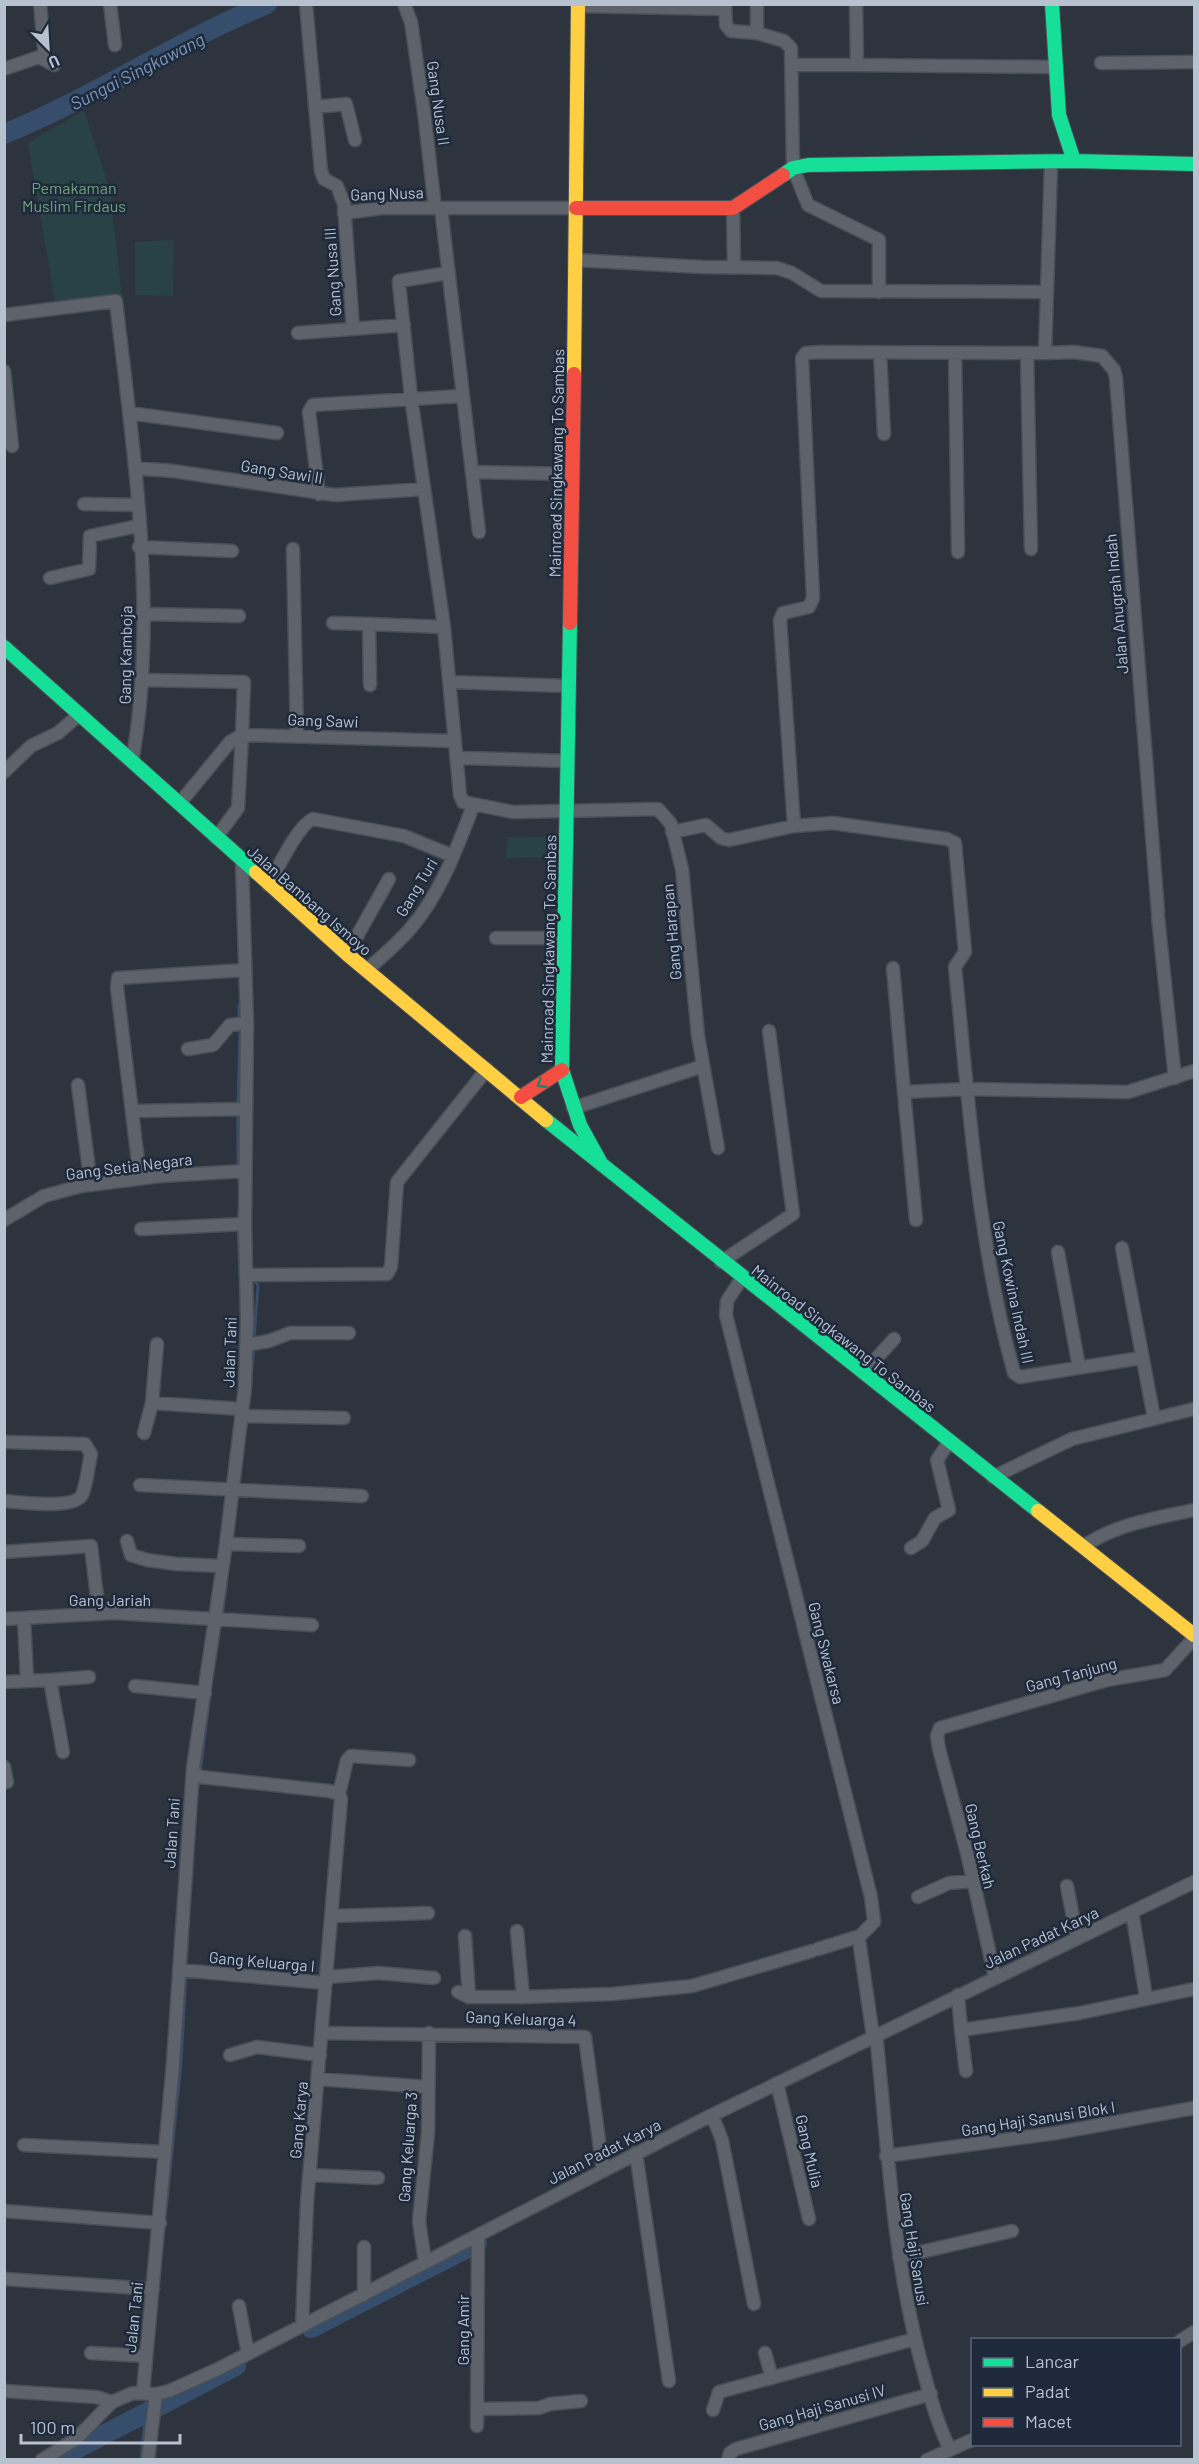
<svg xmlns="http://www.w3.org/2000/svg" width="1199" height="2464" viewBox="0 0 1199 2464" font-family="Barlow,sans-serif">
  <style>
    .green { fill: #284246 }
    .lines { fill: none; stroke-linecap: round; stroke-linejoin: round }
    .stream { stroke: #364d6b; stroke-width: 3 }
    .river { stroke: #364d6b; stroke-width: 20 }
    .street-casing { stroke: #4a4f56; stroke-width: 15 }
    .fast-casing { stroke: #4a4f56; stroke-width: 16 }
    .slow-casing { stroke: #4a4f56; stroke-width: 16 }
    .jam-casing { stroke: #4a4f56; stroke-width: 16 }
    .street { stroke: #5e636b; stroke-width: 12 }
    .fast { stroke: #16e098; stroke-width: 14 }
    .slow { stroke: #ffcf43; stroke-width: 14 }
    .jam { stroke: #f24e42; stroke-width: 14 }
    .oneway { stroke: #1a856a }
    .labels { text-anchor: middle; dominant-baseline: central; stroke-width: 5; stroke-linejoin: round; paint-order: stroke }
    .street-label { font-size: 16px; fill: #b7c1cf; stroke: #1e2a3b }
    .park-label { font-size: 16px; fill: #6ca278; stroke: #1e2a3b }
    .water-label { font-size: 18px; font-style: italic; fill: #7c97b9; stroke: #1e2a3b }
  </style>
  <rect width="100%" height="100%" fill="#2d343e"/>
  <!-- green -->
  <path class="green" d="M84 110 110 190 122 296 55 301 28 143Z
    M174 240 173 296 135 295V242Z
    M555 836V857L506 858 507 837Z"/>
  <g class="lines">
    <!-- stream -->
    <path class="stream" d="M239 1005V1021
      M238 1105 240 1028
      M238 1112V1168
      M238 1175 240 1189
      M238 1222 239 1208
      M238 1228 240 1276H242
      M254 1339 258 1286 254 1278
      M251 1381 254 1346
      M222 1616 226 1586
      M213 1672 221 1622
      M200 1773 212 1678
      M197 1797 199 1779
      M190 1892 192 1869
      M186 1967 188 1935
      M158 2287 181 2063 186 1974
      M141 2460 147 2398"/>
    <!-- river -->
    <path class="river" d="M4 134C95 97 177 41 267 4
      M311 2328 477 2243
      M55 2460 236 2366"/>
    <defs>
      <path id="street" d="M40 4 45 58
        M110 4 115 45
        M306 4 321 171 324 179 337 186 344 204 353 329
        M404 4 411 22 424 112 435 208
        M725 4 726 25 731 31 757 33
        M757 4V33L784 41 791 48 793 168 808 205 879 240V292
        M578 6 725 9
        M1101 63 1194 62
        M793 65H857L856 4
        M857 65 1055 67
        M4 69 39 57 54 65
        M315 107 346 104 355 140
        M441 208 479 532
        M733 208 734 267
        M344 213 382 208H576
        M575 260 702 267 777 268 792 273 821 291 1047 292 1051 162
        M448 273 399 281V284L411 397 444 627 460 795 463 802 513 812 658 809 671 824 682 869 698 1036 718 1148
        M4 315 116 301C133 451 159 612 132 762
        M298 333 404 325
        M880 353 884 434
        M955 353 958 552
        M1027 353 1031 549
        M1045 353 1074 352 1102 356 1114 370 1116 378 1158 912
        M4 371 12 446
        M129 413 277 433
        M135 468 173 471 335 495 424 489
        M472 472 573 474
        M319 494 309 412 313 405 462 396
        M84 504 138 505
        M139 547 232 551
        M293 549 297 736
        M50 578 89 569 90 536 138 526
        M143 614 239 616
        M333 623 369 624
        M142 680 244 682 242 735 230 742 179 804
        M449 682 569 686
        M370 685 369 624 444 627
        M462 758 567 761
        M4 772 31 746 58 733 80 714
        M794 826 780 620 783 613 809 607 813 598 802 358 806 353 822 352 1045 353 1047 292
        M672 832 706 825 721 838 729 840 794 826 833 823 947 839 955 843 965 952 955 967C969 1103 977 1240 1014 1373L1020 1377 1141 1358
        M216 838 238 808 242 735 454 741
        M268 885C278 869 297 826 313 819L404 836 453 856
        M1158 917 1175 1078
        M496 938H565
        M347 954 389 879
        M893 968 904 1092
        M366 971C381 957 397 944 410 929 440 895 457 848 473 806
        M188 1049 213 1045 230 1025 247 1023
        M78 1085 91 1185
        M573 1108 703 1066
        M133 1111 245 1109
        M140 1178 117 988 118 978 245 970
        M4 1220 44 1196 81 1186 160 1176 245 1171
        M916 1220 904 1092 967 1089 1128 1092 1194 1071
        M141 1229 245 1224
        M1122 1248 1154 1418
        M1058 1252 1079 1367
        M721 1262 793 1214 769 1031
        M246 1275 387 1274 391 1267 397 1182 487 1069
        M742 1278 727 1301 726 1315 871 1897 874 1922 860 1936 859 1940 873 2036
        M246 1345 269 1341 290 1333H349
        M863 1373 894 1339
        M152 1403 157 1344
        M241 1416 344 1418
        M144 1433 152 1403 242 1409
        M4 1442 85 1444 91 1454C88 1466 87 1484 82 1495 73 1510 20 1502 4 1501
        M993 1477 1072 1439 1194 1409
        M140 1485 362 1496
        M127 1541 131 1555 147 1560 177 1564 222 1566
        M226 1544 299 1546
        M1084 1546C1116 1524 1157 1518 1194 1510
        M911 1548 922 1541 935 1518 949 1510 937 1460 949 1442
        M4 1552 91 1546 99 1614
        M24 1618 27 1681
        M4 1619 114 1613 312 1625
        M50 1680 89 1677
        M4 1682 50 1680 63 1752
        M135 1686 205 1693
        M4 1767 7 1782H4
        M193 1772 201 1777 329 1791 339 1794 341 1799 307 2202 302 2326
        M339 1794 347 1760 351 1756 409 1760
        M1067 1886 1077 1938
        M918 1897 949 1883 973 1881
        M1132 1912 1146 1997
        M333 1916 428 1913
        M517 1931 523 1997
        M465 1936 469 1997
        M818 1949 860 1936
        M179 1970 326 1983
        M327 1977 379 1973 434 1978
        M995 1977 967 1853 939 1749 937 1736 940 1728 1107 1680 1165 1670 1194 1638
        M458 1992 469 1997H523L612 1994 692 1986 812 1951
        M958 1995 961 2030 1080 2013 1194 1989
        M961 2030 966 2071
        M323 2033 585 2037 603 2170
        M876 2034C888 2146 892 2253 921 2362 929 2391 936 2422 950 2449
        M230 2055 257 2047 320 2055
        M318 2079 428 2087
        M777 2083 809 2219
        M712 2115 722 2140 754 2304
        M24 2145 165 2152
        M636 2153 669 2381
        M886 2156 1056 2133 1194 2108
        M309 2175 378 2178
        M4 2211 160 2223
        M899 2257 1012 2231
        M425 2262 419 2221 428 2132 429 2033
        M4 2279 153 2289
        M364 2295V2247
        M239 2306 248 2354
        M1180 2341 1194 2332
        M91 2353 146 2356
        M765 2353 772 2378
        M4 2391 96 2397 112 2402
        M143 2392 173 2063 193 1768 226 1544 245 1387 247 1319 245 1224 247 1023 242 862
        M478 2409 539 2408 550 2404 581 2401
        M713 2410 719 2392 915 2339
        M477 2426 478 2235
        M42 2460 76 2439 112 2402 133 2393 156 2394 169 2391 218 2369 704 2119 1194 1882
        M148 2460 156 2394
        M728 2460 730 2453 736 2449 931 2394
        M927 2460 972 2440"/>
      <path id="fast" d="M1052 4 1059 115 1074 161 1194 164
        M783 175 793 168 808 165 1074 161
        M570 623 562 1070 580 1125 602 1165
        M4 647 256 872
        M546 1120 1038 1511"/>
      <path id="slow" d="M574 374 578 4
        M256 872 347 954 546 1120
        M1038 1511 1194 1635"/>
      <path id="jam" d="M576 208H733L783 175
        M570 623 574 374
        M521 1097 562 1070"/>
    </defs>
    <!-- street casing -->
    <use href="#street" class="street-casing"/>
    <!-- fast casing -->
    <use href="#fast" class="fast-casing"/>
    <!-- slow casing -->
    <use href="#slow" class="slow-casing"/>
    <!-- jam casing -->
    <use href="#jam" class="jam-casing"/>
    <!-- street -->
    <use href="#street" class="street"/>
    <!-- fast -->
    <use href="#fast" class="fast"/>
    <!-- slow -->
    <use href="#slow" class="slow"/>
    <!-- jam -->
    <use href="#jam" class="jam"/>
  </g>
  <!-- one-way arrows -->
  <defs><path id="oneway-chevron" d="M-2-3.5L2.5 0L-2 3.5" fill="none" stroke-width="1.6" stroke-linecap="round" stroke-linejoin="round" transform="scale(1.5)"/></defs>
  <use class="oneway" href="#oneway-chevron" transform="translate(541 1084) rotate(147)"/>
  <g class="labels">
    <!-- street labels -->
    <g class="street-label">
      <text transform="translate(439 103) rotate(82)">Gang Nusa II</text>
      <text transform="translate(387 193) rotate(-2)">Gang Nusa</text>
      <text transform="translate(332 272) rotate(-94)">Gang Nusa III</text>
      <text transform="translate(556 463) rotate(-89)">Mainroad Singkawang To Sambas</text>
      <text transform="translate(282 471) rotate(9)">Gang Sawi II</text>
      <text transform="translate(1116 604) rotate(-95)">Jalan Anugrah Indah</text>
      <text transform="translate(125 655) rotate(-89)">Gang Kamboja</text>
      <text transform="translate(323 720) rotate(2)">Gang Sawi</text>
      <text transform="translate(416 887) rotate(-59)">Gang Turi</text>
      <text transform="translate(310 900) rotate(41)">Jalan Bambang Ismoyo</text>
      <text transform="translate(671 932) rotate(-95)">Gang Harapan</text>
      <text transform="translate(548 949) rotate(-89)">Mainroad Singkawang To Sambas</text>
      <text transform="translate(129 1166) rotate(-7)">Gang Setia Negara</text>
      <text transform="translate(1014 1292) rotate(78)">Gang Kowina Indah III</text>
      <text transform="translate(844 1338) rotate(38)">Mainroad Singkawang To Sambas</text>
      <text transform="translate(229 1352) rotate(-88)">Jalan Tani</text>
      <text x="110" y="1599">Gang Jariah</text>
      <text transform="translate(827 1653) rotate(76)">Gang Swakarsa</text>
      <text transform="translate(1071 1674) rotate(-15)">Gang Tanjung</text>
      <text transform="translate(171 1833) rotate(-86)">Jalan Tani</text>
      <text transform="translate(981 1846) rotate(77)">Gang Berkah</text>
      <text transform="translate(1041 1937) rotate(-25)">Jalan Padat Karya</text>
      <text transform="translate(262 1961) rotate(5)">Gang Keluarga I</text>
      <text transform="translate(521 2018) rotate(2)">Gang Keluarga 4</text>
      <text transform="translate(1038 2118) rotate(-9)">Gang Haji Sanusi Blok I</text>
      <text transform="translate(298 2120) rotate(-85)">Gang Karya</text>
      <text transform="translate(407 2147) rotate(-86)">Gang Keluarga 3</text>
      <text transform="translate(604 2151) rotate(-27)">Jalan Padat Karya</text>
      <text transform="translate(810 2151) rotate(77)">Gang Mulia</text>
      <text transform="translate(915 2249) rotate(81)">Gang Haji Sanusi</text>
      <text transform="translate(133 2317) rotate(-84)">Jalan Tani</text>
      <text transform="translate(462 2330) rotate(-90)">Gang Amir</text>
      <text transform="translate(822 2407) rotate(-16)">Gang Haji Sanusi IV</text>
    </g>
    <!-- park labels -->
    <g class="park-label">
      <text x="74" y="187">Pemakaman<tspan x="74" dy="18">Muslim Firdaus</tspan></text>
    </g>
    <!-- water labels -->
    <g class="water-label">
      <text transform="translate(137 71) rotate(-27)">Sungai Singkawang</text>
    </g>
  </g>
  <!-- border -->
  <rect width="1199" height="2464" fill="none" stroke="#b7c1cf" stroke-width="12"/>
  <!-- legend -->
  <rect x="971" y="2338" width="210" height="108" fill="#1e2a3b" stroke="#5b6676" stroke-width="1.5"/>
  <rect x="983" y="2358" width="30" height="9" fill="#16e098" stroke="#5b6676" stroke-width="1.5"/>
  <text x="1025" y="2368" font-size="18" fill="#b7c1cf">Lancar</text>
  <rect x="983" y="2388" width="30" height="9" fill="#ffcf43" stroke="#5b6676" stroke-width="1.5"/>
  <text x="1025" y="2398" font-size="18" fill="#b7c1cf">Padat</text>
  <rect x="983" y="2418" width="30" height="9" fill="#f24e42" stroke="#5b6676" stroke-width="1.5"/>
  <text x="1025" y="2428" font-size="18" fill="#b7c1cf">Macet</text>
  <!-- north arrow -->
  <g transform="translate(48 48) rotate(156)" stroke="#1e2a3b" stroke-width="4.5" paint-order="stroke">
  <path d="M0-4.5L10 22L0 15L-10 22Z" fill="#b7c1cf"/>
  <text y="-9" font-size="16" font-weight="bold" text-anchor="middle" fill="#b7c1cf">U</text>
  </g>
  <!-- scale -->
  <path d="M21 2434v9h159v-9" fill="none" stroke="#b7c1cf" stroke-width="3"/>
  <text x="30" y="2434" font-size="18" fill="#b7c1cf" stroke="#1e2a3b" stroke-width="4.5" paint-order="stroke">100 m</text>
</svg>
